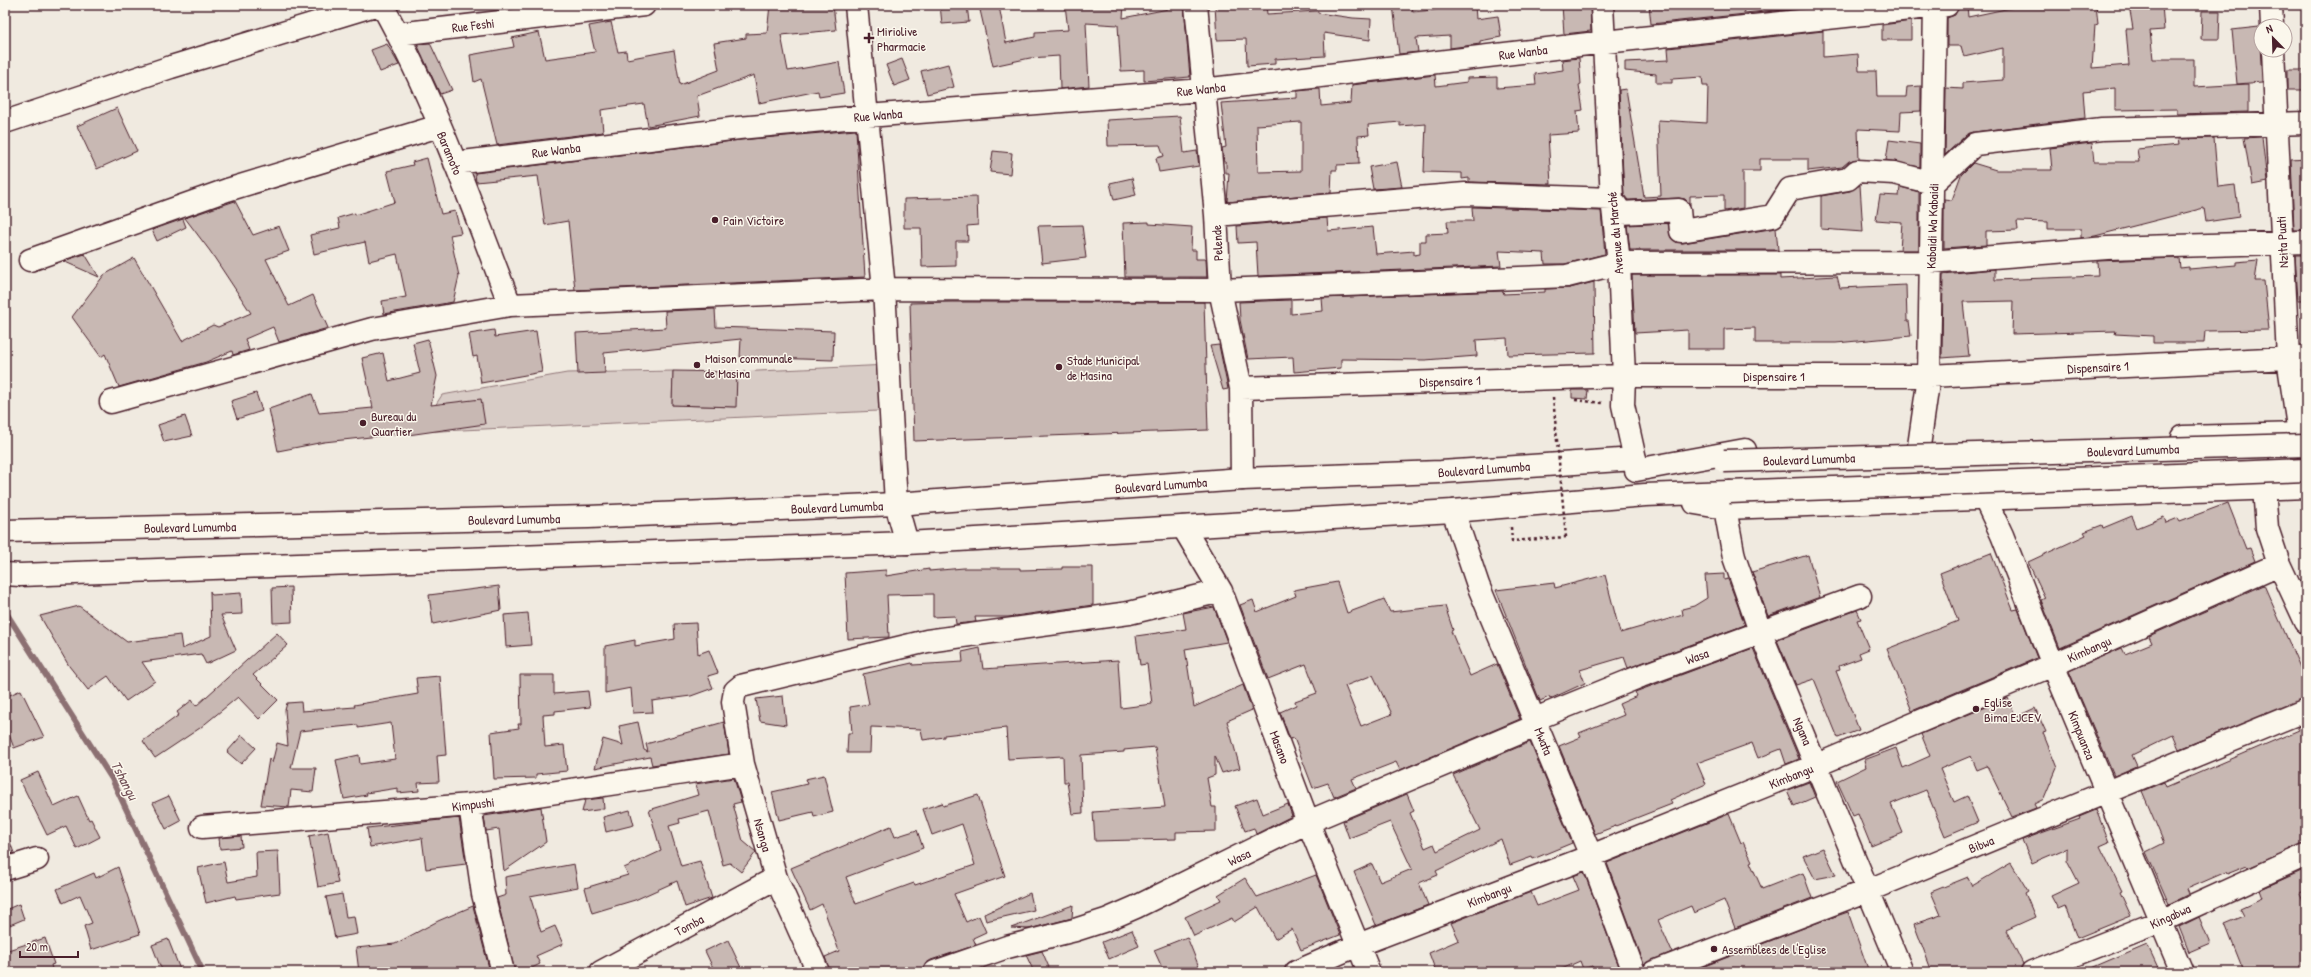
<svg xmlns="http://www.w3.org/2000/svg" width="2311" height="977" viewBox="0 0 2311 977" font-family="'Patrick Hand',sans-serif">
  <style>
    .green { fill: #d8ccc6; stroke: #917678 }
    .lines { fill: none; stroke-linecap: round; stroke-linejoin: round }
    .stream { stroke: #8c6f72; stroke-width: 6 }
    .building { fill: #c8b8b3; stroke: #4a1f2b; fill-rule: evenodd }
    .minor-casing { stroke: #4a1f2b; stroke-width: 25 }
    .highway-casing { stroke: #4a1f2b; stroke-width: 25 }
    .path { stroke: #4a1f2b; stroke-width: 2.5; stroke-dasharray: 3 3; stroke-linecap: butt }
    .minor { stroke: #fbf7ec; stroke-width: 22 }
    .highway { stroke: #fbf7ec; stroke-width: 22 }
    .highway-bridge-casing { stroke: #4a1f2b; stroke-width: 25; stroke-linecap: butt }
    .path-bridge { stroke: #4a1f2b; stroke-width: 2.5; stroke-dasharray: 3 3; stroke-linecap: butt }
    .highway-bridge { stroke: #fbf7ec; stroke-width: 22 }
    .poi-dot { fill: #4a1f2b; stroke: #fbf7ec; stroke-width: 1.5 }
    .labels { text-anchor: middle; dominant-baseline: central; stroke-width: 3; stroke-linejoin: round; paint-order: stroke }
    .street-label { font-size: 13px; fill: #4a1f2b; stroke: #fbf7ec }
    .poi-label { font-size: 13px; fill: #4a1f2b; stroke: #fbf7ec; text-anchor: start }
    .water-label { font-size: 14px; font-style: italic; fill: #704e55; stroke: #fbf7ec }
  </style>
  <rect width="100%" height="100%" fill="#f0eae0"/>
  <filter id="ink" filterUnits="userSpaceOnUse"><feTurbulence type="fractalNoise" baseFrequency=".025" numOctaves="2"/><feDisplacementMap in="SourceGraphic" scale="8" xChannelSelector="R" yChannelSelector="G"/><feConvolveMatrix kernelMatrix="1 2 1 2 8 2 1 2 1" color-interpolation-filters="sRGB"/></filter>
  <g filter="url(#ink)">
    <!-- green -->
    <path class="green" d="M889 365 878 411 418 432 442 395 567 373 673 371 672 405 735 407 737 372Z"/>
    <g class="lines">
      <!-- stream -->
      <path class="stream" d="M5 611 112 779 203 972"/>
    </g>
    <!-- building -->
    <path class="building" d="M770 5H833L836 30 781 35 788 71 839 62 844 93 819 97 818 91 759 103 754 75 697 96 700 116 648 126 644 104 601 110 603 132 497 145 481 79 474 82 470 55 514 47 512 38 539 32 545 59 595 52 589 26 611 22 618 52 626 51 627 59 674 50 680 85 719 70 714 43 746 38V34L767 33Z
      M940 5H967L969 22 942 24Z
      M1065 5H1124L1123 18 1168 9 1167 5H1184L1190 77 1144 81V70L1121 71 1118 25 1086 23 1089 86 1060 89 1059 56 1030 58 993 66 980 10 999 6 1006 43 1035 37V32L1068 30Z
      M1215 5H1266L1267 14 1318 11V13L1353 18 1371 19 1370 40 1324 33 1325 56 1275 59V64L1247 66 1246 39 1217 40Z
      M1393 5H1412L1413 12 1452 8V5H1475L1476 19 1498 16 1501 37 1480 41V44L1450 48V36L1416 38 1418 52 1399 54Z
      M1562 5H1590L1591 31 1564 34Z
      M1649 5H1686V9L1717 5H1743L1744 13 1787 9V5L1821 6 1651 24Z
      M1959 5H1967L1968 17 2015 7V5H2096L2098 24 2095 25 2092 68 2129 65 2126 29H2133L2129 5H2162L2164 30 2150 31 2153 59H2194V87L2248 84V112L2177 114V109L2115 110V88L2083 91 2085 118 1974 132 1966 135 1945 155 1946 88 1963 89V83L2003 80V48L1964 57 1961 46H1947V18L1955 15Z
      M2202 11H2220L2219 39H2201Z
      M1911 21V40H1882V25Z
      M2259 27 2262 82 2237 84 2232 30Z
      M1823 31V57L1858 54 1859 71H1876L1877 97H1906L1907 87 1921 86V111L1901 112 1900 131 1858 129 1859 159 1849 161 1842 167 1808 171V159H1760V171H1743V208L1724 211V195L1690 196V205L1685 199 1679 198 1628 200 1624 195 1619 90 1626 89 1644 197 1661 196 1658 120 1707 123 1708 86H1703L1702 77 1672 79V83H1656V74L1625 71V62L1669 60 1668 48Z
      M430 43 452 90 440 94 417 44Z
      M387 44 399 65 380 72 371 50Z
      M1579 58 1581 84 1579 85 1583 110 1577 111 1579 133 1548 135 1551 184 1469 182V178L1462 179V173L1424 172 1426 124 1400 126V122L1368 125 1369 135 1358 136 1359 164 1337 165V170H1332L1331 193 1227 202 1229 173H1226V162H1224L1222 148 1226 147 1221 103 1297 98V91L1320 89 1321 106 1351 103 1352 85 1435 75 1436 86 1467 82V78L1497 77V88L1536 85 1535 74 1563 70 1562 60ZM1301 122V171L1258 172 1257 125Z
      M902 59 910 80 894 86 886 65Z
      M948 64 954 87 927 94 921 71Z
      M2287 70H2304V90H2287Z
      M117 108 137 151 97 169 77 126Z
      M1180 116 1184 153 1197 151 1199 166 1159 172 1156 158 1164 156 1160 145 1108 146 1107 120Z
      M856 130 865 277 575 290 568 221 545 225 538 176 476 182 475 173 740 140Z
      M2262 137 2267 182 2252 185 2244 138Z
      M2214 138 2218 187 2235 185 2239 217 2206 222 2204 208 2095 236 2081 238V229H2048V222L2017 221 2018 230 1986 231V245L1944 248V199L1952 200 1961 175 1973 163 1996 170H2052L2050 148 2092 143 2094 162H2139L2137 149 2179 145 2178 139Z
      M1889 140 1920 144V167L1886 160Z
      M993 151 1012 153 1010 174 990 172Z
      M427 158 441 214 455 211 461 233 450 235 459 276 453 302 384 314 382 301 406 297 397 254 369 261 365 242 314 254 310 235 340 228 338 218 355 213V215L395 202 387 171 413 165 412 162Z
      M2306 158V230H2294L2291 159Z
      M1397 162 1402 187 1373 189 1369 167Z
      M1132 178 1136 195 1114 200 1110 183Z
      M1860 185 1863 232 1821 229V196L1850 191Z
      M1900 187 1919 192V250H1900L1902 222 1876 220 1880 195 1899 196Z
      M977 197 978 225 967 226 968 241H956V266L922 267 921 228H904V199Z
      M235 201 253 235 279 226 289 251 266 259 289 306 313 295 328 328 279 342 273 327 245 339 249 350 233 355 232 351 206 362 119 387 105 354 101 357 72 317 104 275 134 258 182 341 213 325 218 327 251 313 210 251 185 218Z
      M1472 207 1601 211 1605 254 1565 264H1545L1544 253 1499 251 1501 266 1258 276 1256 242 1238 243 1237 226 1327 218 1328 231 1373 227 1376 254 1414 251V255L1420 254V241H1426V234L1448 233 1447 221H1473Z
      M183 219 186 227 157 241 152 230Z
      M1149 222V224L1192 227 1191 250H1196V259H1206L1207 277H1125L1123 223Z
      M1668 223 1671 238 1676 242 1683 243 1776 228 1778 250H1630L1627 225Z
      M1082 225 1086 258 1042 263 1038 226Z
      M85 254 99 277 63 261Z
      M2295 255H2306V300H2298Z
      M2179 258 2180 268 2189 267V269L2236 265V262L2258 260 2255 281H2264L2269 330 2205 331 2204 343H2153V336L2115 334 2116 331 2012 334 2013 301 1963 302 1969 356 1942 358 1943 274 1995 269V280L2098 276 2097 261Z
      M1632 275H1780V279L1837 276 1840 288 1906 285 1907 321H1909L1911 336 1836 343H1755V328L1724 329V349H1688V330L1635 333Z
      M1594 282 1595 353 1508 355 1507 338 1476 340 1477 356 1425 360 1341 359V368L1294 372 1293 357 1248 359 1240 320 1239 302 1291 300V314L1323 311 1322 298 1503 291 1504 294 1545 292V289L1570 288Z
      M952 302H1204L1208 430 914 441 910 303Z
      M715 309 716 327 834 331 833 360 740 357 741 339 604 353 605 373 578 374 576 333 666 328 665 311Z
      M494 330 495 337 536 331 542 372 481 383 477 356 473 357 469 334Z
      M428 339 437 376 431 405 481 399 485 424 408 435V433L324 442 278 451 269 409 312 394 319 413 373 408 362 358 383 353 389 381 420 373 413 343Z
      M1219 345 1228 389 1223 390 1210 346Z
      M673 371 737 372 736 407 672 405Z
      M1572 390H1588L1587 399 1572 398Z
      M256 393 262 411 237 419 231 401Z
      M185 416 192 436 164 442 158 425Z
      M2228 503 2246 549 2250 548 2255 561 2060 648 2041 600 2045 598 2028 562 2086 535 2084 532 2102 525 2103 528 2132 516 2137 528 2164 517 2166 523 2178 518 2180 521Z
      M1991 553 2013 610 2018 609 2037 658 1912 711 1887 649 1958 621 1940 573Z
      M1808 555 1820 597 1768 616 1752 572Z
      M1062 567H1093V605L1008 617H975L976 622 956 624 955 616 933 617V594L887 595 889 637 848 639 845 573 886 570V576L929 569V571L964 568H1020V570L1062 569Z
      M1724 574V580L1728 579 1745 625 1628 668 1624 657 1580 670 1585 683 1550 699 1549 697 1540 701 1496 590 1554 583 1555 588 1605 575 1620 633 1683 615 1682 609 1694 606 1707 598 1705 575Z
      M1337 582 1347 613 1384 599 1390 612 1445 606 1453 630 1451 631 1470 676 1497 664 1520 719 1400 770 1396 762 1352 779 1356 788 1334 797 1328 783 1313 788 1294 738 1290 739 1280 712 1296 705 1295 701 1317 693 1306 664 1268 679 1240 605 1253 600 1257 612 1296 596 1294 590ZM1373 675 1392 714 1361 726 1345 686Z
      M2264 585 2306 681V698L2179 749 2173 735 2132 755 2137 766 2114 776 2069 671 2122 648 2125 654 2152 643 2149 636Z
      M499 586 501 610 433 624 429 595Z
      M291 587 292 622 273 623 272 588Z
      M210 591 212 595 241 593 242 614 221 615 236 650 206 664 201 654 142 662 155 681 126 701 108 676 88 690 69 666 40 616 79 606 127 642 180 635 182 649 211 636Z
      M1214 607 1227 642 1185 649 1194 707 1243 685 1252 710 1227 721 1240 768 1222 773 1215 756V775L1207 778 1212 807H1216V831L1176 832V839L1095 841 1093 812 1165 807 1155 747 1124 750V752L1081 755 1083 813 1072 814 1067 782H1064L1063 756 1008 759 1006 728 944 735V737L923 740 921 729 871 727 870 753H847L848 733H852L850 707 869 704 863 674 912 663 913 665 963 662 962 652 980 648 983 669 1118 660 1121 708 1152 704 1147 664 1140 665 1136 636 1186 629 1183 613Z
      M1857 610 1861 619 1857 620 1869 649 1859 653 1861 658 1839 666 1840 670 1836 671 1859 730 1838 738 1814 679 1796 685 1777 640Z
      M528 613 531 645 506 647 504 615Z
      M696 623 698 654 709 650 718 673 708 676 713 688 691 696 652 701 653 712 633 713 631 688 605 693V646L635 640V646L675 639 674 624Z
      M277 633 288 645 253 675 278 700 259 719 238 697 200 728 155 758 143 741 179 715 177 712 192 700 196 706Z
      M1753 648 1799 759 1786 764 1781 749 1758 758 1752 743 1697 763 1706 784 1670 800 1672 804 1595 834 1559 746 1581 737 1579 733 1624 715 1619 704 1637 696 1635 692Z
      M520 675H554V694L588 691 590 707 555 711V714L543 715 545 747 564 745 567 771 536 774V778L494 779 491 732 519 728 518 724H521Z
      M440 676 446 755 437 756 439 782 418 783 419 791 398 793V788L366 793 367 795 344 799 336 760 359 755 360 764 395 759 391 723 358 728V725L300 731 291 768H316L313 792 291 790 289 807 261 805 269 759 272 763 277 743 288 746 285 710 287 703 301 702 302 711 355 707 354 705 418 694 416 678Z
      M21 690 44 737 14 748 5 724V697Z
      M783 696 786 725 760 721 756 699Z
      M2008 698 2016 717 2035 708 2046 732 2043 733 2057 768 2044 799 2034 804 2036 808 2012 817 1987 766 1977 770 1971 756 1940 769 1954 802 1967 796 1978 822 1945 836 1926 790 1891 804 1903 833 1871 846 1858 814 1853 816 1837 781 1866 767 1864 760 1896 748 1903 768 1930 756 1921 734Z
      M638 722 644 750 648 752 646 744 724 722 729 754 652 765 650 757 595 768 603 739 623 745 619 726Z
      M2306 724V843L2248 868 2247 866 2227 874 2226 872 2187 889 2189 894 2169 904 2146 852 2164 843 2142 791 2164 782 2166 787 2299 730 2297 727Z
      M242 735 256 748 241 764 227 752Z
      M1530 742 1572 843 1533 859 1532 857 1510 865 1501 839 1436 871 1438 875 1419 883 1428 905 1376 925 1354 872 1372 864 1380 882 1412 869 1390 822 1349 838 1343 821 1407 794 1414 811 1410 813 1425 848 1434 844 1437 851 1480 830 1453 775Z
      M38 772 54 807 78 796 89 820 91 819 100 837 77 849 66 826 47 835 20 780Z
      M824 775 833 812 814 817 813 812 779 820 772 792 807 784 805 779Z
      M734 778 741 802 733 804 743 841 756 852 741 872 730 863 723 865 709 811 679 819 680 823 669 826 681 866 700 861 712 898 685 907 677 881 635 900 592 913 585 888 628 875 624 868 661 851 649 810 698 795 695 784Z
      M1809 782 1815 797 1794 806 1787 790Z
      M978 795 1005 876 954 894 966 922 979 916 986 932 973 938 976 945 931 960 925 964 923 972H830L825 957 839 951 822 904 810 910 791 868 891 826 895 837 917 830 923 848 846 877 856 904 914 883 915 885 975 865 962 824 932 835 923 809 942 803 943 806Z
      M169 796 181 821 166 829 153 803Z
      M603 798 604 809 582 812 585 800Z
      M1257 798 1263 814 1288 804 1292 816 1256 834 1254 828 1245 831 1235 806Z
      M541 807 546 842 504 871 499 829 486 831 484 816Z
      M630 810 634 825 606 832 603 817Z
      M2096 810 2109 842 2100 846 2122 891 2120 892 2131 916 2077 938 2065 906 2058 909 2051 896 2079 883 2067 860V848L2032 863 2022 840 2080 819 2079 817Z
      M1729 814 1741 843 1743 842 1752 861 1750 862 1762 889 1803 873 1812 898 1735 928 1724 900 1694 913 1691 906 1658 920 1672 952 1644 964 1607 863Z
      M459 818 466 864 426 869 422 838 370 847 367 828Z
      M328 832 338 883 318 887 309 836Z
      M7 834 14 853 5 856V835Z
      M241 836 242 847 220 849 219 838Z
      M1823 848 1836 875 1815 879 1803 856Z
      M278 851 280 893 236 899 235 896 206 903 198 868 224 862 228 882 257 877 256 852Z
      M2011 863 2028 891 2025 893 2035 917 2006 930 2023 964 2020 972H1932L1914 924 1941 915 1931 892 1968 877 1972 886Z
      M574 864 578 887 530 896 541 932 555 926 563 944 536 956 540 964 524 972H515L497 898 506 895 505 877Z
      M118 867 140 934 91 950 84 926 92 923 80 895 63 903 57 889 94 873 96 878Z
      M2306 869V890L2300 893 2306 907V972H2244L2225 924 2244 916 2240 908 2262 898 2259 890Z
      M1584 872 1620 969 1613 972H1594L1592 966 1583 969 1580 961 1555 972H1436L1429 953 1459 940 1451 923 1531 892 1537 906 1579 890 1573 876Z
      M1316 875 1340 935 1301 950 1292 929 1275 939 1258 907 1234 922 1232 918 1194 936 1185 917 1221 900 1218 895 1245 878 1257 897Z
      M1030 893 1034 910 986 921 984 914Z
      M342 894 346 917 354 916 357 934 335 938 326 897Z
      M19 904 24 919 5 927V910Z
      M1073 905 1072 918 1029 929 1011 928Z
      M473 906 490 972H359L356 948 395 944 438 921Z
      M1848 912 1869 972H1689L1822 921Z
      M2199 917 2210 943 2189 952 2179 927Z
      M1132 930 1139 946 1109 959 1102 942Z
      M1187 937 1201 972H1164L1154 950Z
      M45 938 54 964 51 965 53 972H5V951Z
      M168 939 181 972H164L160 966 152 945Z
      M728 940 743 972H715L705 951Z
      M2147 944 2160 972H2082Z
      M1042 951 1051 972H1034L1026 955Z"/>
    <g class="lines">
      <defs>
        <path id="minor" d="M382 5C435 100 471 204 510 305
          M856 5 884 289 896 504 907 543
          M1196 5 1216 215 1220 290 1241 388 1242 479
          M1602 5 1612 199 1619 263 1624 376 1623 405 1635 459
          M2271 5 2272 26
          M398 34 644 5
          M2273 50 2288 358 2299 434 2264 488 2267 528 2279 564 2306 622
          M5 122 171 67 375 5
          M455 163 739 128 867 116 1203 90 1605 42 1947 5
          M1216 215 1465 194 1612 199 1621 213 1679 210 1681 231 1773 216 1790 189 1848 179 1857 171 1894 173 1933 183 1975 144 2102 129 2306 123
          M30 260 227 190 439 126
          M1241 388 1624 376H1929L2288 358H2306
          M111 402 372 329 510 305 884 289 1220 290 1567 276 1619 263 1930 262 2107 248 2306 242
          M1919 446 1929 376 1935 5
          M1984 497 2002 535 2053 665 2182 972
          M1725 508 1734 557 1761 634 1902 972
          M1453 511 1478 585 1591 856 1634 972
          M1183 527 1221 591 1308 822 1369 972
          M1535 719 1641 676 1860 596
          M470 805 483 894 503 972
          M202 827 470 805 743 764
          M5 869 37 859
          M601 972 776 878
          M818 972 776 878 743 764 733 702 735 691 741 686 927 641 1129 613 1221 591
          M935 972 1007 947 1075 930 1106 920 1136 907 1308 822 1538 725
          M1296 972 1358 945 1591 856 1817 765 2053 665 2279 564
          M1654 972 1869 890 2306 710
          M2032 972 2161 921 2306 855"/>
        <path id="highway" d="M2183 437 2306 434
          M1636 470 1745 450
          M1695 503 1725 508 2306 487
          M5 531 589 517 896 504 1242 479 1441 472 1635 459 1636 470
          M5 574 20 575 907 543 1453 511 1645 495 1729 492"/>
      </defs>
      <!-- minor casing -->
      <use href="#minor" class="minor-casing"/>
      <!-- highway casing -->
      <use href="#highway" class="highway-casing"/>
      <!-- path -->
      <path class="path" d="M1575 400 1602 403
        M1511 527 1512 541 1566 537"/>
      <!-- minor -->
      <use href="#minor" class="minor"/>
      <!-- highway -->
      <use href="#highway" class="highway"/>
      <defs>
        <path id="highway-bridge" d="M1724 461 2306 445
          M1729 492 2306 470"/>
      </defs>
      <!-- highway-bridge casing -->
      <use href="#highway-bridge" class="highway-bridge-casing"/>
      <!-- path-bridge -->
      <path class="path-bridge" d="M1553 397 1566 537"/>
      <!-- highway-bridge -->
      <use href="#highway-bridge" class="highway-bridge"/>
    </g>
  </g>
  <!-- markers -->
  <g class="poi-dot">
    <path d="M867 32h4v4h4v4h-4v4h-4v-4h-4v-4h4z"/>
    <circle cx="715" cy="220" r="4"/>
    <circle cx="697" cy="365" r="4"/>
    <circle cx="1059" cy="367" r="4"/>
    <circle cx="363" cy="423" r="4"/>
    <circle cx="1976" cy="709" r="4"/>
    <circle cx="1714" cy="949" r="4"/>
  </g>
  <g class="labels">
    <!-- street labels -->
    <g class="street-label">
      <text transform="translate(473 25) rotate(-7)">Rue Feshi</text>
      <text transform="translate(1523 52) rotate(-7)">Rue Wanba</text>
      <text transform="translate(1201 89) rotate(-6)">Rue Wanba</text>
      <text transform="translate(878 115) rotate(-5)">Rue Wanba</text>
      <text transform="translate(556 150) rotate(-7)">Rue Wanba</text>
      <text transform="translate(450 153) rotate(67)">Baramoto</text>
      <text transform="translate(1932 226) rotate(-88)">Kabaidi Wa Kabaidi</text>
      <text transform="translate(1615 233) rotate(-95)">Avenue du Marché</text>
      <text transform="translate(2282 242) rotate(-93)">Nzita Puati</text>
      <text transform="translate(1217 243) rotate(-93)">Pelende</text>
      <text transform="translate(2098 367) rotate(-3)">Dispensaire 1</text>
      <text x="1774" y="376">Dispensaire 1</text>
      <text transform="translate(1450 381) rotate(-2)">Dispensaire 1</text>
      <text transform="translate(2133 450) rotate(-2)">Boulevard Lumumba</text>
      <text transform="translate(1809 459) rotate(-2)">Boulevard Lumumba</text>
      <text transform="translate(1484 469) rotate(-4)">Boulevard Lumumba</text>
      <text transform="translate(1161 485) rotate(-4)">Boulevard Lumumba</text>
      <text transform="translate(837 507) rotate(-2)">Boulevard Lumumba</text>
      <text transform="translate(514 519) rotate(-1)">Boulevard Lumumba</text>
      <text transform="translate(190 527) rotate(-1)">Boulevard Lumumba</text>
      <text transform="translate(2089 649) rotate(-24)">Kimbangu</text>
      <text transform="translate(1697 656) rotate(-20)">Wasa</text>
      <text transform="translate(1803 731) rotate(67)">Ngana</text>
      <text transform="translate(2082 735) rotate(68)">Kimpuanza</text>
      <text transform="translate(1544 741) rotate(68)">Mwata</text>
      <text transform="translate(1280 747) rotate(69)">Masano</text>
      <text transform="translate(1791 776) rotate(-22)">Kimbangu</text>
      <text transform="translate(473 804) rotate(-7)">Kimpushi</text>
      <text transform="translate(763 835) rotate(74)">Nsanga</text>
      <text transform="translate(1981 844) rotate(-22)">Bibwa</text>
      <text transform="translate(1239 857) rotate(-26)">Wasa</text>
      <text transform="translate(1489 895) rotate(-21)">Kimbangu</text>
      <text transform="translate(2170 916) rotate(-24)">Kingabwa</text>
      <text transform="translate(689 925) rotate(-28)">Tomba</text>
    </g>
    <!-- poi labels -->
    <g class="poi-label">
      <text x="877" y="31">Miriolive<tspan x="877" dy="15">Pharmacie</tspan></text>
      <text x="723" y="220">Pain Victoire</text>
      <text x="705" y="358">Maison communale<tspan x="705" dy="15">de Masina</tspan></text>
      <text x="1067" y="360">Stade Municipal<tspan x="1067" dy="15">de Masina</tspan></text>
      <text x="371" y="416">Bureau du<tspan x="371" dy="15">Quartier</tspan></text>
      <text x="1984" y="702">Eglise<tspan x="1984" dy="15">Bima EJCEV</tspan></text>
      <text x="1722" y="949">Assemblees de l'Eglise</text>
    </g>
    <!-- water labels -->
    <g class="water-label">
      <text transform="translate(125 780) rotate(62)">Tshangu</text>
    </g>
  </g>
  <!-- margin -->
  <rect width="2311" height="977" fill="none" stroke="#fbf7ec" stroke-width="20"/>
  <rect x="10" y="10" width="2291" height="957" fill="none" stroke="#4a1f2b" stroke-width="1.5" filter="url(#ink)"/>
  <!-- north arrow -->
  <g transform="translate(2273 38) rotate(337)"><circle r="19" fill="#fbf7ec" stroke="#b4a19f"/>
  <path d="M0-3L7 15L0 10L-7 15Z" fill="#4a1f2b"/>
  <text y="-6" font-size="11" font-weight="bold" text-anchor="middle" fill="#4a1f2b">N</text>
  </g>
  <!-- scale -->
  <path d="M20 951v6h58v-6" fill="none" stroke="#4a1f2b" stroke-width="2"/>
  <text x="26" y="951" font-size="12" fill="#4a1f2b" stroke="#fbf7ec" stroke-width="3" paint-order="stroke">20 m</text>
</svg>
